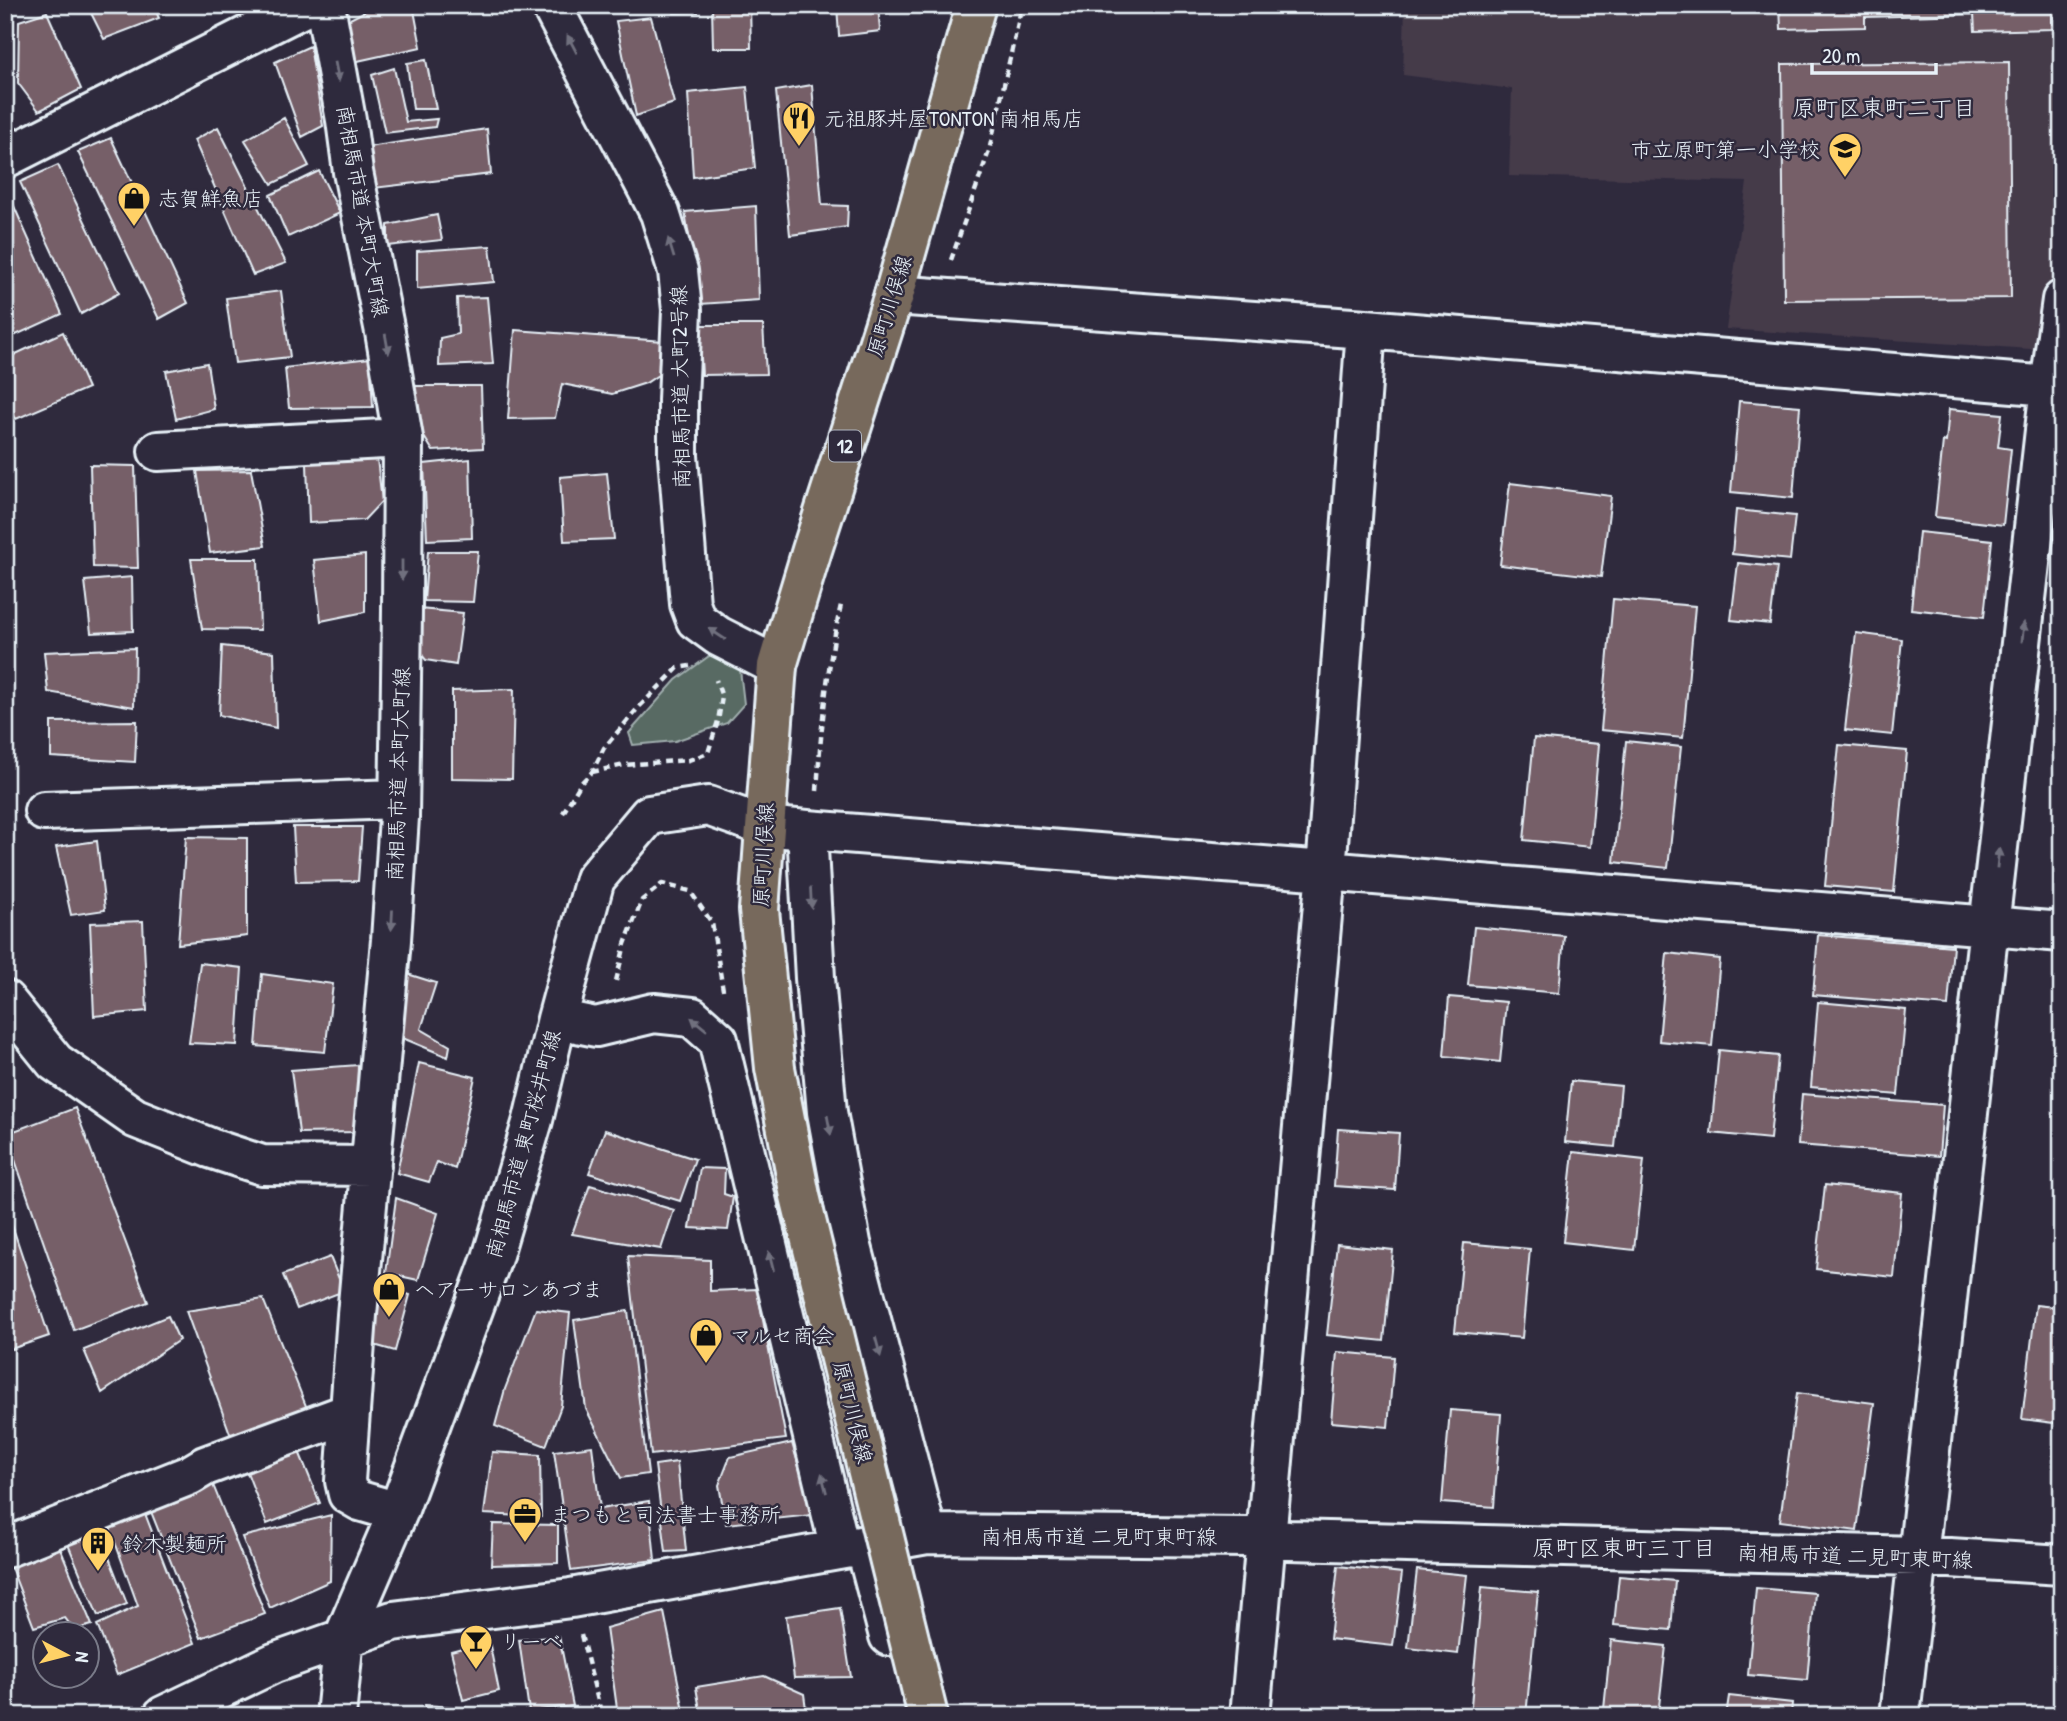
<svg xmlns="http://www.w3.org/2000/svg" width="2067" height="1721" viewBox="0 0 2067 1721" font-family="'Patrick Hand','Klee One',sans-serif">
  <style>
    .built { fill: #443a4a }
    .green { fill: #596b64; stroke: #a0aeae; stroke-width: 2 }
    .building { fill: #765e67; stroke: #e8f1f8; stroke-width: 2 }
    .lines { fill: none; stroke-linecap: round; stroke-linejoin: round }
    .minor-casing { stroke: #e8f1f8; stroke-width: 44 }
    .major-casing { stroke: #e8f1f8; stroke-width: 44 }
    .path { stroke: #e8f1f8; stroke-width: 4.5; stroke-dasharray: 7 5; stroke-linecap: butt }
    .minor { stroke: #2f2a3d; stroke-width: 38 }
    .major { stroke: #77695c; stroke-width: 38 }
    .major-bridge-casing { stroke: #e8f1f8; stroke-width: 44; stroke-linecap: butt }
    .major-bridge { stroke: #77695c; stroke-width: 38 }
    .oneway { fill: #70707e }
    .labels { text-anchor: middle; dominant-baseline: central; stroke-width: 5; stroke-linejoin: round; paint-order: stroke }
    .shield { fill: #2f2a3d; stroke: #b0b5c0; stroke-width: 2 }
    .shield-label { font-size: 19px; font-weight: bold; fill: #e8f1f8 }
    .poi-label { font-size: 21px; fill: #e8f1f8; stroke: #2f2a3d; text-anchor: start }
    .street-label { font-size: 21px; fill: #e8f1f8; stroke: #2f2a3d }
    .neighbourhood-label { font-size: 23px; fill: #e8f1f8; stroke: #2f2a3d }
  </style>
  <rect width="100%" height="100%" fill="#2f2a3d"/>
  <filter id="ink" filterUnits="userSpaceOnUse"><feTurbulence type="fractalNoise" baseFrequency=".0143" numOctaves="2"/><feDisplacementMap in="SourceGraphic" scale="14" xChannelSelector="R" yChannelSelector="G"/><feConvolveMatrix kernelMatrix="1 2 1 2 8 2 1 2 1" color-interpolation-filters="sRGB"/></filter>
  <g filter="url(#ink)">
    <!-- built -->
    <path class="built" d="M1405 5H2062V202L2044 350 1726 329 1747 182 1509 176 1512 89 1403 75Z"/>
    <!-- green -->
    <path class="green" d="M716 651 739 661 744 704 727 723 675 741 633 745 629 733 676 680Z"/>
    <!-- building -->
    <path class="building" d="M87 5H153L159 18 104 39Z
      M377 5H413L421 47 353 62 346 21Z
      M673 5H698V12L674 13Z
      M712 5H750L751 48H713Z
      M837 5H878L880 31 839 36Z
      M1780 5H2052V29L1975 31 1974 14 1865 17V27L1781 29Z
      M47 12 81 89 39 111 18 83 19 21Z
      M651 17 674 103 636 116 616 21Z
      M5 43 14 122 5 123Z
      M310 46 323 126 302 137 275 62Z
      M426 60 436 109H413L407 63Z
      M2009 62 2011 298 1784 300 1782 64Z
      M394 68 406 122 437 119 435 127 385 133 372 75Z
      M812 85 822 205 848 206 847 227 790 235 776 91Z
      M747 87 755 168 693 177 688 93Z
      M284 118 309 166 272 184 245 140Z
      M218 127 286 263 253 275 194 140Z
      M487 129 491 174 374 188 368 147Z
      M111 138 188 303 159 319 78 152Z
      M58 165 119 293 81 314 20 182Z
      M319 171 340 213 288 237 270 195Z
      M13 204 62 314 5 340V207Z
      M756 206 759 300 700 304 685 212Z
      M437 215 442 240 388 246V225Z
      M490 246 494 282 417 289V251Z
      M281 291 290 357 235 363 226 298Z
      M487 297 493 364 439 366 440 338 458 334 457 298Z
      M699 325H763L766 374 702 375Z
      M515 330 663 341 661 373 646 383 612 394 562 384 555 418 508 419Z
      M63 332 88 388 16 419 5 398V359Z
      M370 358 373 407 289 408 285 368Z
      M207 363 214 409 176 419 166 371Z
      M413 386H481L483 448 433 451 416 424Z
      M1739 401 1800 406 1793 498 1731 492Z
      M1949 409 2002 414 1998 447 2011 449 2003 525 1935 517 1943 441 1946 442Z
      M377 459 382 501 364 520 309 523 307 463Z
      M470 459 472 538 427 540 424 464Z
      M90 465 135 466 138 568 93 567Z
      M251 470 265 546 210 553 197 471Z
      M607 473 614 539 564 541 560 477Z
      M1510 483 1611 496 1601 577 1500 565Z
      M1736 510 1795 516 1790 560 1732 554Z
      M1919 532 1992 540 1984 617 1911 609Z
      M428 551H478L473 602 424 601Z
      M365 555V612L321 621 314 560Z
      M191 559H258L260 630 202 629Z
      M1738 563 1777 567 1770 624 1731 620Z
      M132 577 133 631 91 633 85 581Z
      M1613 599 1695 606 1683 738 1601 730Z
      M419 609 463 613 456 665 426 660 415 647Z
      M1856 633 1902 639 1892 735 1845 730Z
      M222 646 274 652 276 728 219 715Z
      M135 648 134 707 48 692 44 652Z
      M514 689 512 779 452 778V691Z
      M137 721 135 762 51 757V722Z
      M1534 738 1599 744 1590 847 1524 840Z
      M1626 741 1681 747 1668 868 1614 862Z
      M1839 745 1907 751 1894 892 1825 886Z
      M293 827H362L358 881 296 882Z
      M186 837 247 838V936L178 944Z
      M97 841 105 910 71 915 56 847Z
      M143 921 147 1011 94 1016 90 923Z
      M1474 927 1564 936 1559 993 1468 985Z
      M1818 935 1953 946 1948 1006 1813 995Z
      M1667 953 1720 959 1712 1046 1659 1041Z
      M200 963 242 968 237 1045 189 1043Z
      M398 971 436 983 421 1029 450 1046 448 1057 393 1034Z
      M262 974 333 984 325 1052 256 1046Z
      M1449 997 1506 1002 1500 1062 1444 1056Z
      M1818 1002 1906 1010 1898 1095 1811 1087Z
      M1719 1050 1778 1056 1770 1139 1711 1133Z
      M419 1063 475 1077 455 1169 437 1162 429 1182 397 1173Z
      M358 1065 356 1132 299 1133 291 1070Z
      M1571 1081 1621 1086 1615 1147 1565 1142Z
      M1802 1094 1943 1105 1939 1156 1798 1145Z
      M75 1108 148 1302 74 1330 6 1134Z
      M1338 1129 1399 1133 1395 1190 1334 1186Z
      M605 1130 695 1159 680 1201 589 1173Z
      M1573 1152 1644 1160 1634 1250 1563 1242Z
      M700 1168 725 1169 724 1194 733 1197 728 1230 690 1228Z
      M590 1185 674 1210 661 1249 572 1234Z
      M1825 1185 1902 1193 1894 1277 1816 1269Z
      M396 1198 438 1213 418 1280 386 1273Z
      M5 1204 49 1336 5 1351Z
      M1464 1243 1530 1249 1522 1338 1455 1332Z
      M1337 1244 1393 1250 1384 1341 1327 1335Z
      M628 1256 710 1260V1291L757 1289 786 1439 651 1455Z
      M330 1257 344 1291 297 1309 283 1275Z
      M384 1288 410 1295 395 1351 367 1343Z
      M263 1299 308 1411 232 1439 186 1311Z
      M2036 1305 2062 1308V1424L2022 1419Z
      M536 1309 570 1313 561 1406 546 1446 495 1426 505 1389Z
      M628 1311 648 1474 621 1478 586 1409 574 1320Z
      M168 1316 179 1340 102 1393 84 1350Z
      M1337 1352 1394 1357 1388 1427 1331 1422Z
      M1797 1393 1874 1403 1857 1531 1780 1521Z
      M1450 1410 1501 1414 1494 1507 1442 1503Z
      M792 1443 813 1515 726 1524 719 1485 730 1457Z
      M296 1444 320 1503 267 1524 247 1472Z
      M592 1446 600 1509 649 1501 655 1560 571 1571 554 1451Z
      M492 1452 540 1455 541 1517 484 1514Z
      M677 1462 686 1551 666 1552 655 1465Z
      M211 1480 265 1614 201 1638 148 1504Z
      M144 1511 195 1643 117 1675 97 1625 138 1606 110 1528Z
      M331 1515 330 1581 270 1608 242 1537Z
      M493 1524 558 1525V1563L491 1565Z
      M97 1526 127 1604 98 1616 67 1542Z
      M58 1543 92 1625 74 1630 65 1618 34 1627 9 1562Z
      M1338 1566 1402 1573 1393 1646 1330 1639Z
      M1417 1570 1467 1575 1458 1654 1408 1648Z
      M1619 1576 1675 1581 1671 1630 1614 1625Z
      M1482 1587 1538 1592 1526 1716H1470Z
      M1756 1588 1815 1593 1807 1680 1748 1675Z
      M840 1608 851 1677 794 1678 786 1616Z
      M664 1612 685 1716H618L606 1628Z
      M559 1636 573 1706 529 1711 519 1640Z
      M1611 1640 1666 1646 1658 1715 1604 1709Z
      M489 1641 499 1691 463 1700 451 1651Z
      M764 1676 804 1694 807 1716H701L696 1687Z
      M1729 1696 1792 1703 1791 1716H1726Z
      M425 1705 481 1709 480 1716H424Z"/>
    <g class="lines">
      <defs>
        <path id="minor" d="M325 5 346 120 353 172 385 332 403 438 402 611 399 817 391 940 357 1315 345 1481 348 1494 360 1501 398 1512
          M551 5 660 213 678 271 682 310 678 400V456L690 604 696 620 718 636 777 666
          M5 158 308 5
          M894 295 1366 329 2062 387
          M158 451 403 438
          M44 811 398 799
          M807 830 815 978 827 1112 851 1243 927 1534
          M5 1000 55 1062 135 1118 210 1148 262 1165 371 1166
          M557 1019 596 1027 654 1013 692 1017 718 1040 840 1549
          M865 1545 889 1636
          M5 1548 190 1475 205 1466 349 1413
          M163 1716 274 1663 393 1621 571 1598 927 1534 1247 1537 1289 1540 1918 1556 2062 1565
          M336 1716 344 1637 398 1512 492 1258 533 1120 557 1019 595 879 649 815 708 806 764 826 807 830 1326 871 2062 932
          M1250 1716 1326 871 1366 329
          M1900 1716 2050 386 2062 300"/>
        <path id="major" d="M760 896 777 666 812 550 894 295 976 5"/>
      </defs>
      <!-- minor casing -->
      <use href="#minor" class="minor-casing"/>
      <!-- major casing -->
      <use href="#major" class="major-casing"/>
      <!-- path -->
      <path class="path" d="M951 260 989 151 1022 5
        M592 772 624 765 689 760 708 753 718 721 722 697 716 680
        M817 791C821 728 827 666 841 605
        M563 813 581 783 592 772 604 748 639 707 678 668 690 666
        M616 981 625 944 642 900 662 884 690 891 712 923 723 990
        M581 1635 602 1716"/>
      <!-- minor -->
      <use href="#minor" class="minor"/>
      <!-- major -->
      <use href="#major" class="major"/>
      <defs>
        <path id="major-bridge" d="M760 896 759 910 775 1068 800 1196 928 1716"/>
      </defs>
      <!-- major-bridge casing -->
      <use href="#major-bridge" class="major-bridge-casing"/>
      <!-- major-bridge -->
      <use href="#major-bridge" class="major-bridge"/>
    </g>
    <!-- one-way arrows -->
    <defs><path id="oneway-solid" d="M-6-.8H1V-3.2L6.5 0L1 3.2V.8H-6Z" transform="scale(1.75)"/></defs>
    <g class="oneway">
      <use href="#oneway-solid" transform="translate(572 44) rotate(-118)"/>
      <use href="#oneway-solid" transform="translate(337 72) rotate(79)"/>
      <use href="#oneway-solid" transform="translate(671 248) rotate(-107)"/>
      <use href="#oneway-solid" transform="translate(387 344) rotate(80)"/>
      <use href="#oneway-solid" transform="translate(402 570) rotate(90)"/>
      <use href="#oneway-solid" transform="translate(2023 632) rotate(-84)"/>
      <use href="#oneway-solid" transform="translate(717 634) rotate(-147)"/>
      <use href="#oneway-solid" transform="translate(1998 858) rotate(-84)"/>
      <use href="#oneway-solid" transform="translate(811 898) rotate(87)"/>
      <use href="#oneway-solid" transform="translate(392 920) rotate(93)"/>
      <use href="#oneway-solid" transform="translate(699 1024) rotate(-141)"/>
      <use href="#oneway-solid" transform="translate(829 1125) rotate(79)"/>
      <use href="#oneway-solid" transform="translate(771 1261) rotate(-104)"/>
      <use href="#oneway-solid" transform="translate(878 1347) rotate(75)"/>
      <use href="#oneway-solid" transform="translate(824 1483) rotate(-104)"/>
    </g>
  </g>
  <!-- icons -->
  <defs>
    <symbol id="restaurant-pin" viewBox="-11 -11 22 30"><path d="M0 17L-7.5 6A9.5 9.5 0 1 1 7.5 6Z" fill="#ffd166" stroke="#2f2a3d"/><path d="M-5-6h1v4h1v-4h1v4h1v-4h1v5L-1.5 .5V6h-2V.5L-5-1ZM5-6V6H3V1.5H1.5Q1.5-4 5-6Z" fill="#111"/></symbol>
    <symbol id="school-pin" viewBox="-11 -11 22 30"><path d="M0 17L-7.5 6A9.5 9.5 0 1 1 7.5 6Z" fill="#ffd166" stroke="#2f2a3d"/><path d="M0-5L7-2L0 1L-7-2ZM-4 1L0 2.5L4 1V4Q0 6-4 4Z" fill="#111"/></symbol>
    <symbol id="shop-pin" viewBox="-11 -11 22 30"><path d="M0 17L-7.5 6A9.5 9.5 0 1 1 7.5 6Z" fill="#ffd166" stroke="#2f2a3d"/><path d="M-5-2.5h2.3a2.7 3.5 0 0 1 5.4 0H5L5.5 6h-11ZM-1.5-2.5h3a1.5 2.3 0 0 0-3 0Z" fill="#111"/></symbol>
    <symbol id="office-pin" viewBox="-11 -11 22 30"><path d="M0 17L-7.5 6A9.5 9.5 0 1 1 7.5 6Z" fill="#ffd166" stroke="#2f2a3d"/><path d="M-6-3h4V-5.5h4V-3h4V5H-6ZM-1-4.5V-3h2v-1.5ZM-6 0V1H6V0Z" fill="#111"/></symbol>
    <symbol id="building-pin" viewBox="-11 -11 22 30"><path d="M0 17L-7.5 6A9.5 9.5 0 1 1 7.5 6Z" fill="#ffd166" stroke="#2f2a3d"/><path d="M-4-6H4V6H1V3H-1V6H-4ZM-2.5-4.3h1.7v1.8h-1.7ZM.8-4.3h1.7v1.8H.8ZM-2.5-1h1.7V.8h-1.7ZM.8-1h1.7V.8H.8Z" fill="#111"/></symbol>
    <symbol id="bar-pin" viewBox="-11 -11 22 30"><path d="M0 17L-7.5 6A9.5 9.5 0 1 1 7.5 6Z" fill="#ffd166" stroke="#2f2a3d"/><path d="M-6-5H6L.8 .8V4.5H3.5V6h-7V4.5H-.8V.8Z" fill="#111"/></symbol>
  </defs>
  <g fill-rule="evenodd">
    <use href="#restaurant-pin" x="780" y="99" width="38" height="52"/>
    <use href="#school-pin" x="1826" y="130" width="38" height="52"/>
    <use href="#shop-pin" x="115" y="179" width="38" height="52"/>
    <use href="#shop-pin" x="370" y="1270" width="38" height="52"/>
    <use href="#shop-pin" x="687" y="1316" width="38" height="52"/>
    <use href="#office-pin" x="506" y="1495" width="38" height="52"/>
    <use href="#building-pin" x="79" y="1524" width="38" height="52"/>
    <use href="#bar-pin" x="457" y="1622" width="38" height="52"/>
  </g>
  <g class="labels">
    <!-- shield labels -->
    <rect class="shield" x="829" y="430.5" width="32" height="31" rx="5"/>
    <g class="shield-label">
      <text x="845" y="446">12</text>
    </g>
    <!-- poi labels -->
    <g class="poi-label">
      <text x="824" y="118">元祖豚丼屋TONTON 南相馬店</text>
      <text x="1820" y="149" text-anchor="end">市立原町第一小学校</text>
      <text x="158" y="198">志賀鮮魚店</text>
      <text x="414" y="1289">ヘアーサロンあづま</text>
      <text x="730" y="1335">マルセ商会</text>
      <text x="550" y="1514">まつもと司法書士事務所</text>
      <text x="122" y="1543">鈴木製麺所</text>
      <text x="500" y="1641">リーベ</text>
    </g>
    <!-- street labels -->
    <g class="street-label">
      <text transform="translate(363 211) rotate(80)">南相馬市道 本町大町線</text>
      <text transform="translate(889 306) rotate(-73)">原町川俣線</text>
      <text transform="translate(680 387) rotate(-91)">南相馬市道 大町2号線</text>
      <text transform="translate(398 774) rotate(-88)">南相馬市道 本町大町線</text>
      <text transform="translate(763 855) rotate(-87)">原町川俣線</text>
      <text transform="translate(523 1144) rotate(-75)">南相馬市道 東町桜井町線</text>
      <text transform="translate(853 1412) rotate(76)">原町川俣線</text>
      <text x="1099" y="1536">南相馬市道 二見町東町線</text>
      <text transform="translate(1855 1556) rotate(2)">南相馬市道 二見町東町線</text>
    </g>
    <!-- neighbourhood labels -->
    <g class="neighbourhood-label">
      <text x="1884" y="107">原町区東町二丁目</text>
      <text x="1624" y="1547">原町区東町三丁目</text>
    </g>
  </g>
  <!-- margin -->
  <rect width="2067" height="1721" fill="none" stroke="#2f2a3d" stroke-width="28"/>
  <rect x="14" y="14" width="2039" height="1693" fill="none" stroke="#e8f1f8" stroke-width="2.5" filter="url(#ink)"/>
  <!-- north arrow -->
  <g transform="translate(66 1655) rotate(97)"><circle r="33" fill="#2f2a3d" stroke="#797a88" stroke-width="2"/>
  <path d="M0-5L12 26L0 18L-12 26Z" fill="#ffd166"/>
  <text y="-10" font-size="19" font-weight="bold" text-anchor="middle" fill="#e8f1f8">N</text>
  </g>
  <!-- scale -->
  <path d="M1812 63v10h124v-10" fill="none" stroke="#e8f1f8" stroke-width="3.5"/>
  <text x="1822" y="63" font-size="21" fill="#e8f1f8" stroke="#2f2a3d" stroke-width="5" paint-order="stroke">20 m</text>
</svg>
